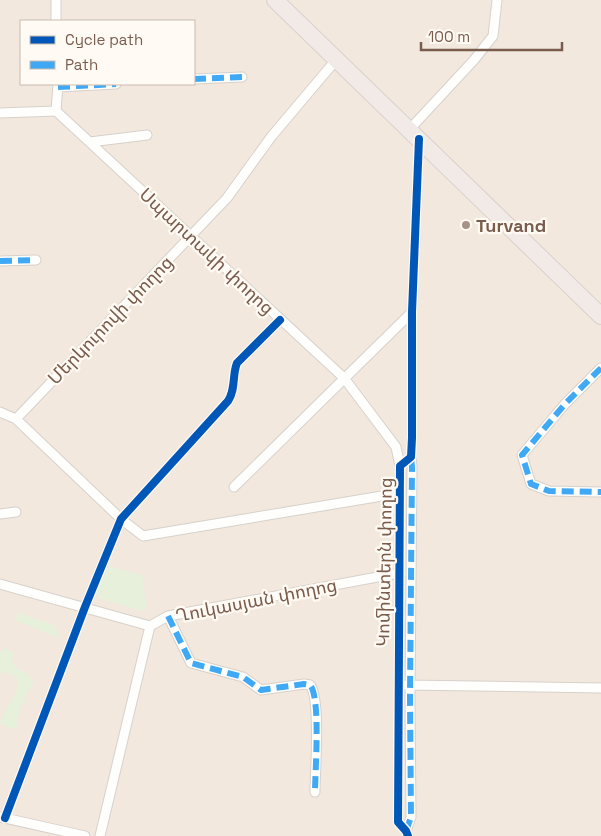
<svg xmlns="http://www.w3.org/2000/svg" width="601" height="836" viewBox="0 0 601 836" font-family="'Space Grotesk','Noto Sans Armenian',sans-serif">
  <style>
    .residential { fill: #f2e8de; fill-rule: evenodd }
    .green { fill: #e7f0db }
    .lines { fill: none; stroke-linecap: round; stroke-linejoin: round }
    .street-casing { stroke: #d7d1cb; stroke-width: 11 }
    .highway-casing { stroke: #dad1cc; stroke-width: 18 }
    .street { stroke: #fefefd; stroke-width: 9 }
    .highway { stroke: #f2eae7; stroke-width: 16 }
    .quiet { stroke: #3fa9f5; stroke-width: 6; stroke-dasharray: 12 6; stroke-linecap: butt }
    .cycleway-casing { stroke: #fffaf3; stroke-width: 11 }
    .cycleway { stroke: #0057b8; stroke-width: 8 }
    .poi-dot { fill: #a69286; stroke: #fffaf3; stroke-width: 2 }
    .labels { text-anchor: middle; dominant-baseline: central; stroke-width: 4.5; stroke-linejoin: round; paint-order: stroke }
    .poi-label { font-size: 18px; font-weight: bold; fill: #7a5c4d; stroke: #fffaf3; text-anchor: start }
    .street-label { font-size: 18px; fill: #7a5c4d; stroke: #fffaf3 }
  </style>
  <rect width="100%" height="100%" fill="#f9f5f0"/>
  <!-- residential -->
  <path class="residential" d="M0 0H601V836H0ZM21 21H194V84H21Z"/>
  <!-- green -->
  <path class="green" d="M107 566 142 575 147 607 144 610H138L98 598 96 593Z
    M23 613C33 621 47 619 57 628L59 638 15 620 18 614Z
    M5 648 14 653 12 659 15 667 26 673 33 680 32 687 24 696 26 703 22 705 18 716V727L11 729 0 723C5 707 19 695 18 678L7 673H0V652Z"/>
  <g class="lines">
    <defs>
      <path id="street" d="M56 0V21
        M194 79 242 77
        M58 84 56 111 344 378 396 447 400 466
        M58 87 116 84
        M0 113 56 111
        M409 130 474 60 493 36 497 0
        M90 142 147 135
        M0 261 36 260
        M601 368 565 404 522 455 531 484 549 491 601 492
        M0 412 16 419 121 519 143 536 400 493
        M16 419 227 198 271 137 336 60
        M234 487 412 312
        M0 514 16 512
        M0 584 150 626 168 616 399 573
        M168 616 191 663 243 677 261 690 304 684 310 685C321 697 315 772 315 792
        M406 685 601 688
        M0 817 85 836
        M5 818 85 607 121 519 228 401C236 389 232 375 237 363L280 320
        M406 831 411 817 410 697 412 467 411 457
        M100 836 150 626
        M408 836 406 831 398 822 400 466 411 457 412 438V312L419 140"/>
      <path id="highway" d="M275 0 601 316"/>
    </defs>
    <!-- street casing -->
    <use href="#street" class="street-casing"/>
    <!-- highway casing -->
    <use href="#highway" class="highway-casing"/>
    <!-- street -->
    <use href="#street" class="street"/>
    <!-- highway -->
    <use href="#highway" class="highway"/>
    <!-- quiet -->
    <path class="quiet" d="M194 79 242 77
      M58 87 116 84
      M0 261 36 260
      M601 368 565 404 522 455 531 484 549 491 601 492
      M168 616 191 663 243 677 261 690 304 684 310 685C321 697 315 772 315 792
      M406 831 411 817 410 697 412 467 411 457"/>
    <defs>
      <path id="cycleway" d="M5 818 85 607 121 519 228 401C236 389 232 375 237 363L280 320
        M408 836 406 831 398 822 400 466 411 457 412 438V312L419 139"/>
    </defs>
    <!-- cycleway casing -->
    <use href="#cycleway" class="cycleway-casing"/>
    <!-- cycleway -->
    <use href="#cycleway" class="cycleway"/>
  </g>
  <!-- markers -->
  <circle class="poi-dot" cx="466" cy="225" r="5"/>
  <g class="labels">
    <!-- poi labels -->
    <g class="poi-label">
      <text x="476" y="225">Turvand</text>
    </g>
    <!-- street labels -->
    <g class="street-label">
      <text transform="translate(207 251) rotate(43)">Սպարտակի փողոց</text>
      <text transform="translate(110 320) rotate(-46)">Մերկուրովի փողոց</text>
      <text transform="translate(384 562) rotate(-89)">Կոմինտերն փողոց</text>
      <text transform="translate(256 600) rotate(-11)">Ղուկասյան փողոց</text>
    </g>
  </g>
  <!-- legend -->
  <rect x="20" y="20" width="175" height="65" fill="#fffaf3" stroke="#cabbb1"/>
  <rect x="30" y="36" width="25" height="8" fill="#0057b8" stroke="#cabbb1"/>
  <text x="65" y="45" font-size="15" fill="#7a5c4d">Cycle path</text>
  <rect x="30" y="61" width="25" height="8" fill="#3fa9f5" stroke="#cabbb1"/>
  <text x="65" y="70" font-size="15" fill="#7a5c4d">Path</text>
  <!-- scale -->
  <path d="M421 42v8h141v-8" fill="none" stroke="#7a5c4d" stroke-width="2.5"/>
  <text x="428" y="42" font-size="15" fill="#7a5c4d" stroke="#fffaf3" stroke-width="4" paint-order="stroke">100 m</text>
</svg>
